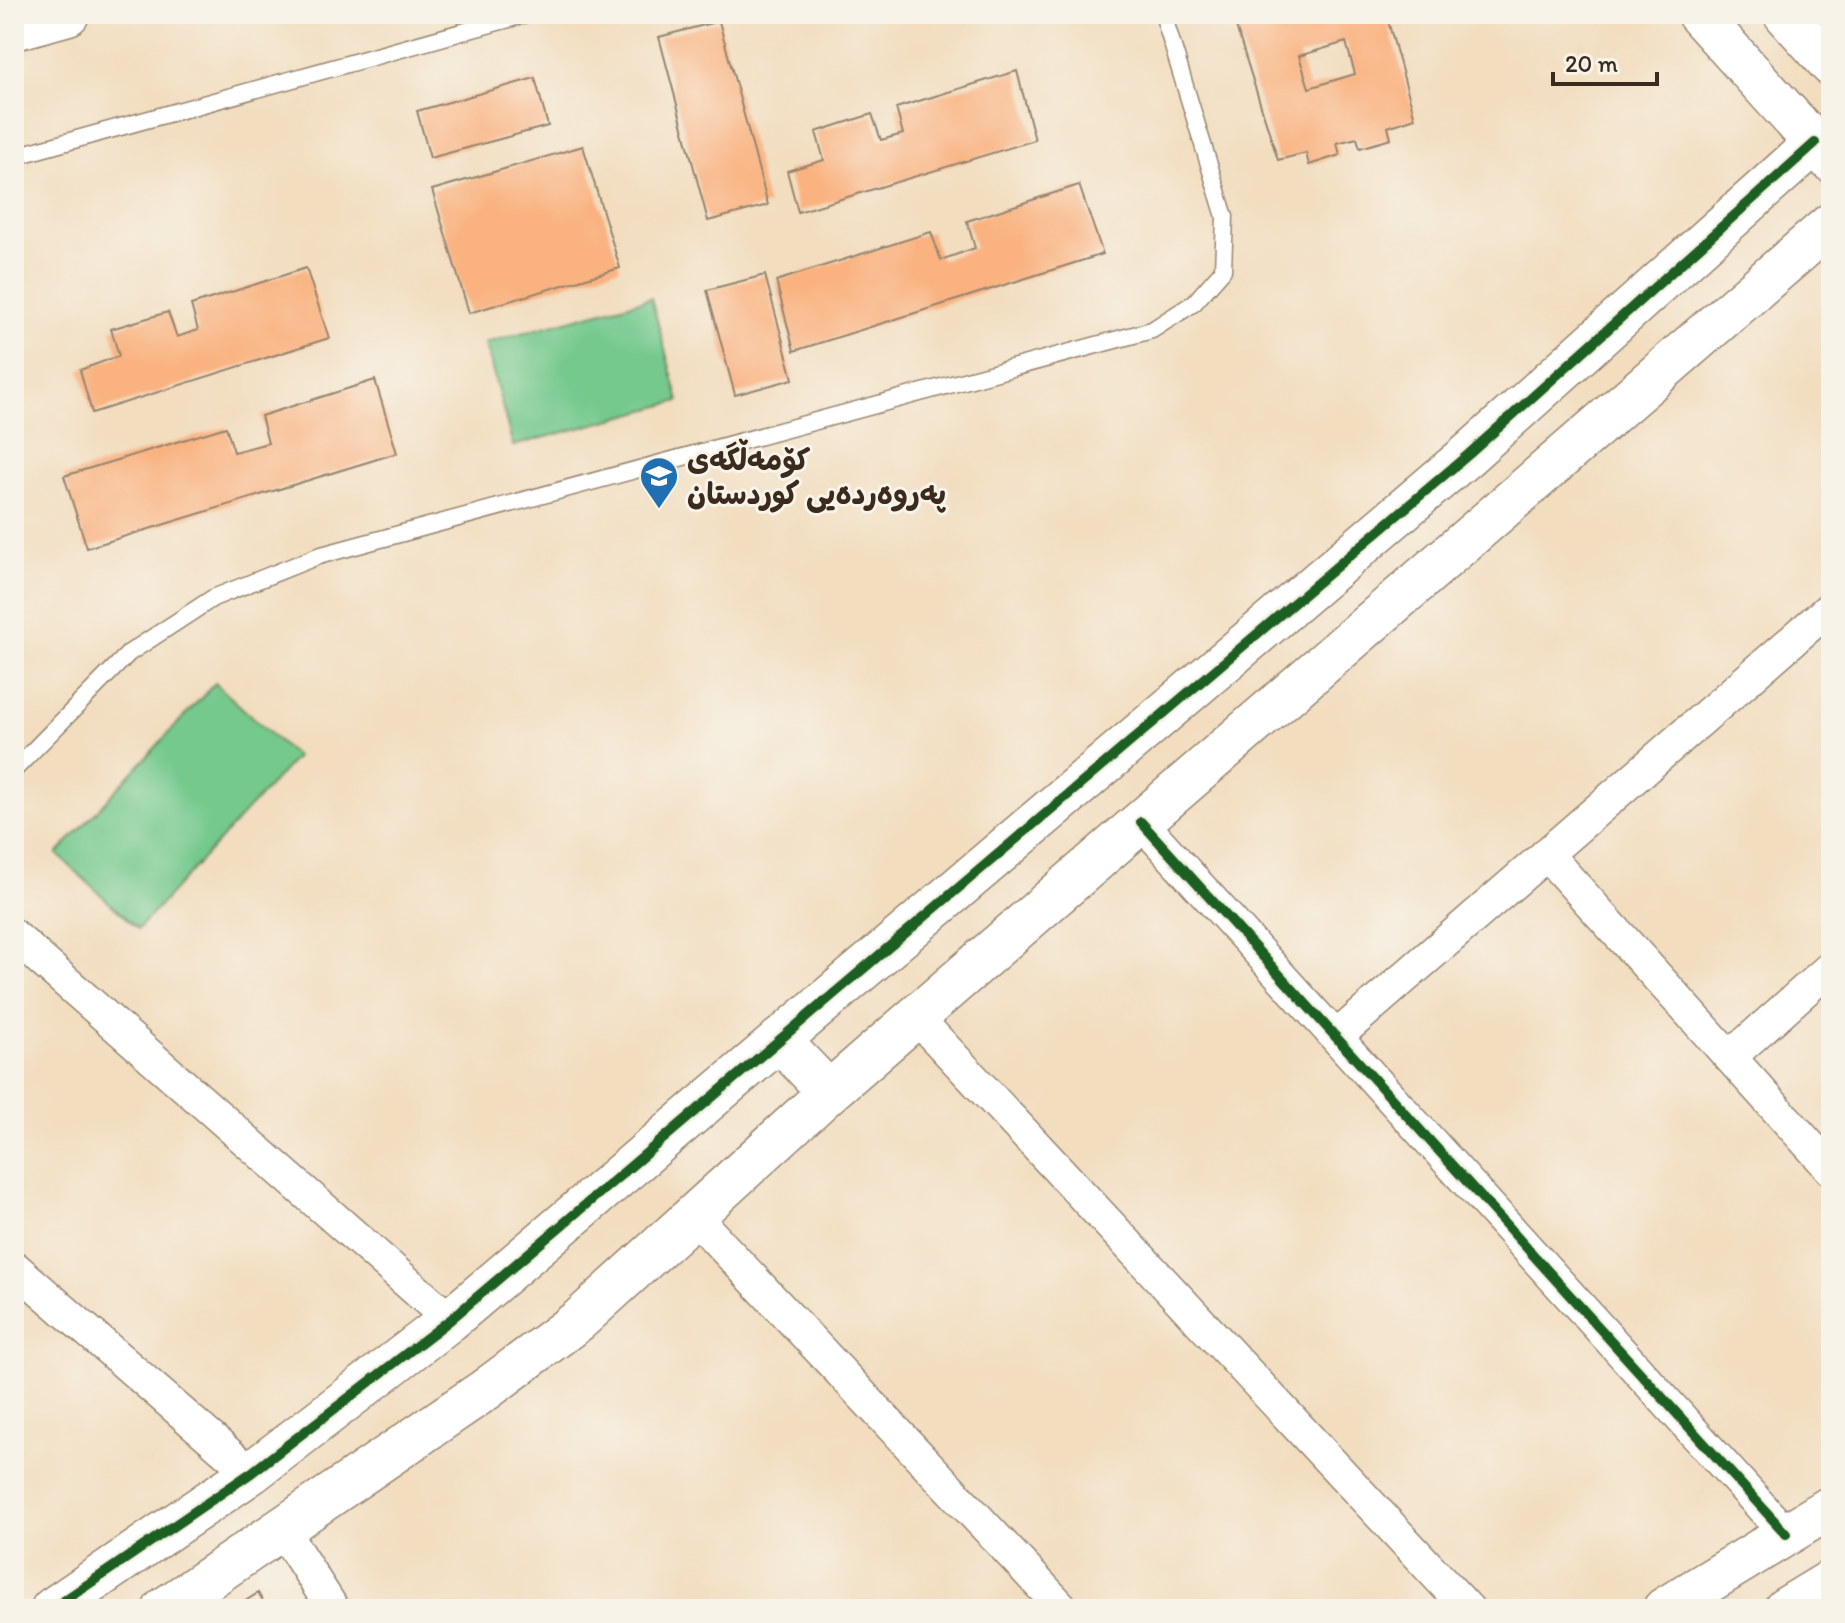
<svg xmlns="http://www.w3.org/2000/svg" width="1845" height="1623" viewBox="0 0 1845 1623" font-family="Itim,'Playpen Sans Arabic',sans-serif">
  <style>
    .green { fill: #74c98d; stroke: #587a56; stroke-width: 2 }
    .building { fill: #f9b280; fill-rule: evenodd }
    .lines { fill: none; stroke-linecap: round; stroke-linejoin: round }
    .service-casing { stroke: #96846e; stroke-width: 19 }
    .minor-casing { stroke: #96846e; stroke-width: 35 }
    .tertiary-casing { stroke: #96846e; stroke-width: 45 }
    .service { stroke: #fff; stroke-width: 16 }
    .minor { stroke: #fff; stroke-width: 32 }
    .tertiary { stroke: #fff; stroke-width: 42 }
    .cycleway-casing { stroke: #f7f3e8; stroke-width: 15 }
    .cycleway { stroke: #1b5e20; stroke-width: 10 }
    .labels { text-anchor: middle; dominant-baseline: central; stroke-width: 6; stroke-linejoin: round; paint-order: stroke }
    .poi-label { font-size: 30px; font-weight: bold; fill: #3b2a1e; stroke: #f7f3e8; text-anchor: start }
  </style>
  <rect width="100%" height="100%" fill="#f7f3e8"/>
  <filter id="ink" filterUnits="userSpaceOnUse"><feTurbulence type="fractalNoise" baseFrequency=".0125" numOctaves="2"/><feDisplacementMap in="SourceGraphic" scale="16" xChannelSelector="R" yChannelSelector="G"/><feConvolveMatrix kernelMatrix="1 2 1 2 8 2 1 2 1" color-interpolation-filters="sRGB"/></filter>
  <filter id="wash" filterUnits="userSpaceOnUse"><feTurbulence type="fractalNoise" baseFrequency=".006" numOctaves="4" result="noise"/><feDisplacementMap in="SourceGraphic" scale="32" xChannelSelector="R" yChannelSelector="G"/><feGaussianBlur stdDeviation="1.8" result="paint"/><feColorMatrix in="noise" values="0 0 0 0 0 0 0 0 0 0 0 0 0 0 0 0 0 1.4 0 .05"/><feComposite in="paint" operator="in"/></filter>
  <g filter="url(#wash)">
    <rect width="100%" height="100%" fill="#f2ddbf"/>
    <!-- green -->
    <path class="green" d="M651 298 679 401 513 446 485 343Z
      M215 683 296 757 138 929 57 854Z"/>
    <g id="blocks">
      <!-- building -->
      <path class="building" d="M1232 14H1386L1415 118 1388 127 1391 139 1360 148 1357 138 1337 143 1340 155 1309 165 1306 153 1278 160ZM1346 42 1355 74 1309 88 1299 56Z
        M719 21 768 205 708 221 659 37Z
        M1017 71 1035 140 798 212 787 171 824 160 816 132 872 114 881 140 903 134 896 108Z
        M535 78 548 126 430 158 417 111Z
        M583 146 620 268 469 313 432 190Z
        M1079 185 1103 254 794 351 776 281 931 232 941 260 975 248 967 221Z
        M306 268 329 338 92 413 80 370 119 356 111 329 168 312 177 337 198 330 191 305Z
        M765 275 793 379 735 395 707 290Z
        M375 380 397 453 87 548 64 476 226 427 234 452 268 443 261 416Z
        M258 1593 267 1609H233Z"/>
    </g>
  </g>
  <g filter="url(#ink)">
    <use href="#blocks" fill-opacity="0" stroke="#96846e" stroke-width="2"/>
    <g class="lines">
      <defs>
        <path id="service" d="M16 156 527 14
          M14 770 129 653 213 598 318 556 1152 330 1194 303 1223 270 1225 217 1163 14"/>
        <path id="minor" d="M1141 822 1786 1534
          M1546 854 1831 1169
          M14 936 450 1320
          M916 1017 1468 1609
          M1336 1037 1831 607
          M1730 1057 1831 967
          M693 1215 1063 1609
          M14 1267 251 1473
          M282 1529 333 1609"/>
        <path id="tertiary" d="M1698 14 1831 161
          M1785 14 1831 65
          M14 29 68 14
          M779 1040 829 1092
          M52 1609 251 1473 450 1320 1469 454 1815 143
          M164 1609 485 1390 579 1320 829 1092 1831 224
          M1664 1609 1831 1507
          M1785 1609 1831 1581"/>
      </defs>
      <!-- service casing -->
      <use href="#service" class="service-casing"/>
      <!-- minor casing -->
      <use href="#minor" class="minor-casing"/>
      <!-- tertiary casing -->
      <use href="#tertiary" class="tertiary-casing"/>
      <!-- service -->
      <use href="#service" class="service"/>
      <!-- minor -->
      <use href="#minor" class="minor"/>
      <!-- tertiary -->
      <use href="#tertiary" class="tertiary"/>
      <defs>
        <path id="cycleway" d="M1141 822 1786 1534
          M52 1609 251 1473 450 1320 1469 454 1815 143"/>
      </defs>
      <!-- cycleway casing -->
      <use href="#cycleway" class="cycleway-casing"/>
      <!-- cycleway -->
      <use href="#cycleway" class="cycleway"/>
    </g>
  </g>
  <!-- icons -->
  <defs>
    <symbol id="school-pin" viewBox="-11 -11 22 30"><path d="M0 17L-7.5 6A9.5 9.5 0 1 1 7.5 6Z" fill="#1f6fb2" stroke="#f7f3e8"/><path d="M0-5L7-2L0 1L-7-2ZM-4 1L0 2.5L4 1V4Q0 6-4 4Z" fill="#fff"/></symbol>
  </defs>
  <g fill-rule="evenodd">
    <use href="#school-pin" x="637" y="454" width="44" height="60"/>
  </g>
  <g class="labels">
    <!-- poi labels -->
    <g class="poi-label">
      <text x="687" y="459">كۆمەڵگەی<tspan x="687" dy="34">پەروەردەیی كوردستان</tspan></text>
    </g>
  </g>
  <!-- margin -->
  <rect width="1845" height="1623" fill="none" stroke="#f7f3e8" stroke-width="48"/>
  <!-- scale -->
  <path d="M1553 72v12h104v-12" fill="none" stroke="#3b2a1e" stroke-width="4"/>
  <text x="1565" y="72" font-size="24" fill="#3b2a1e" stroke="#f7f3e8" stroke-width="6" paint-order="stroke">20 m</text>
</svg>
